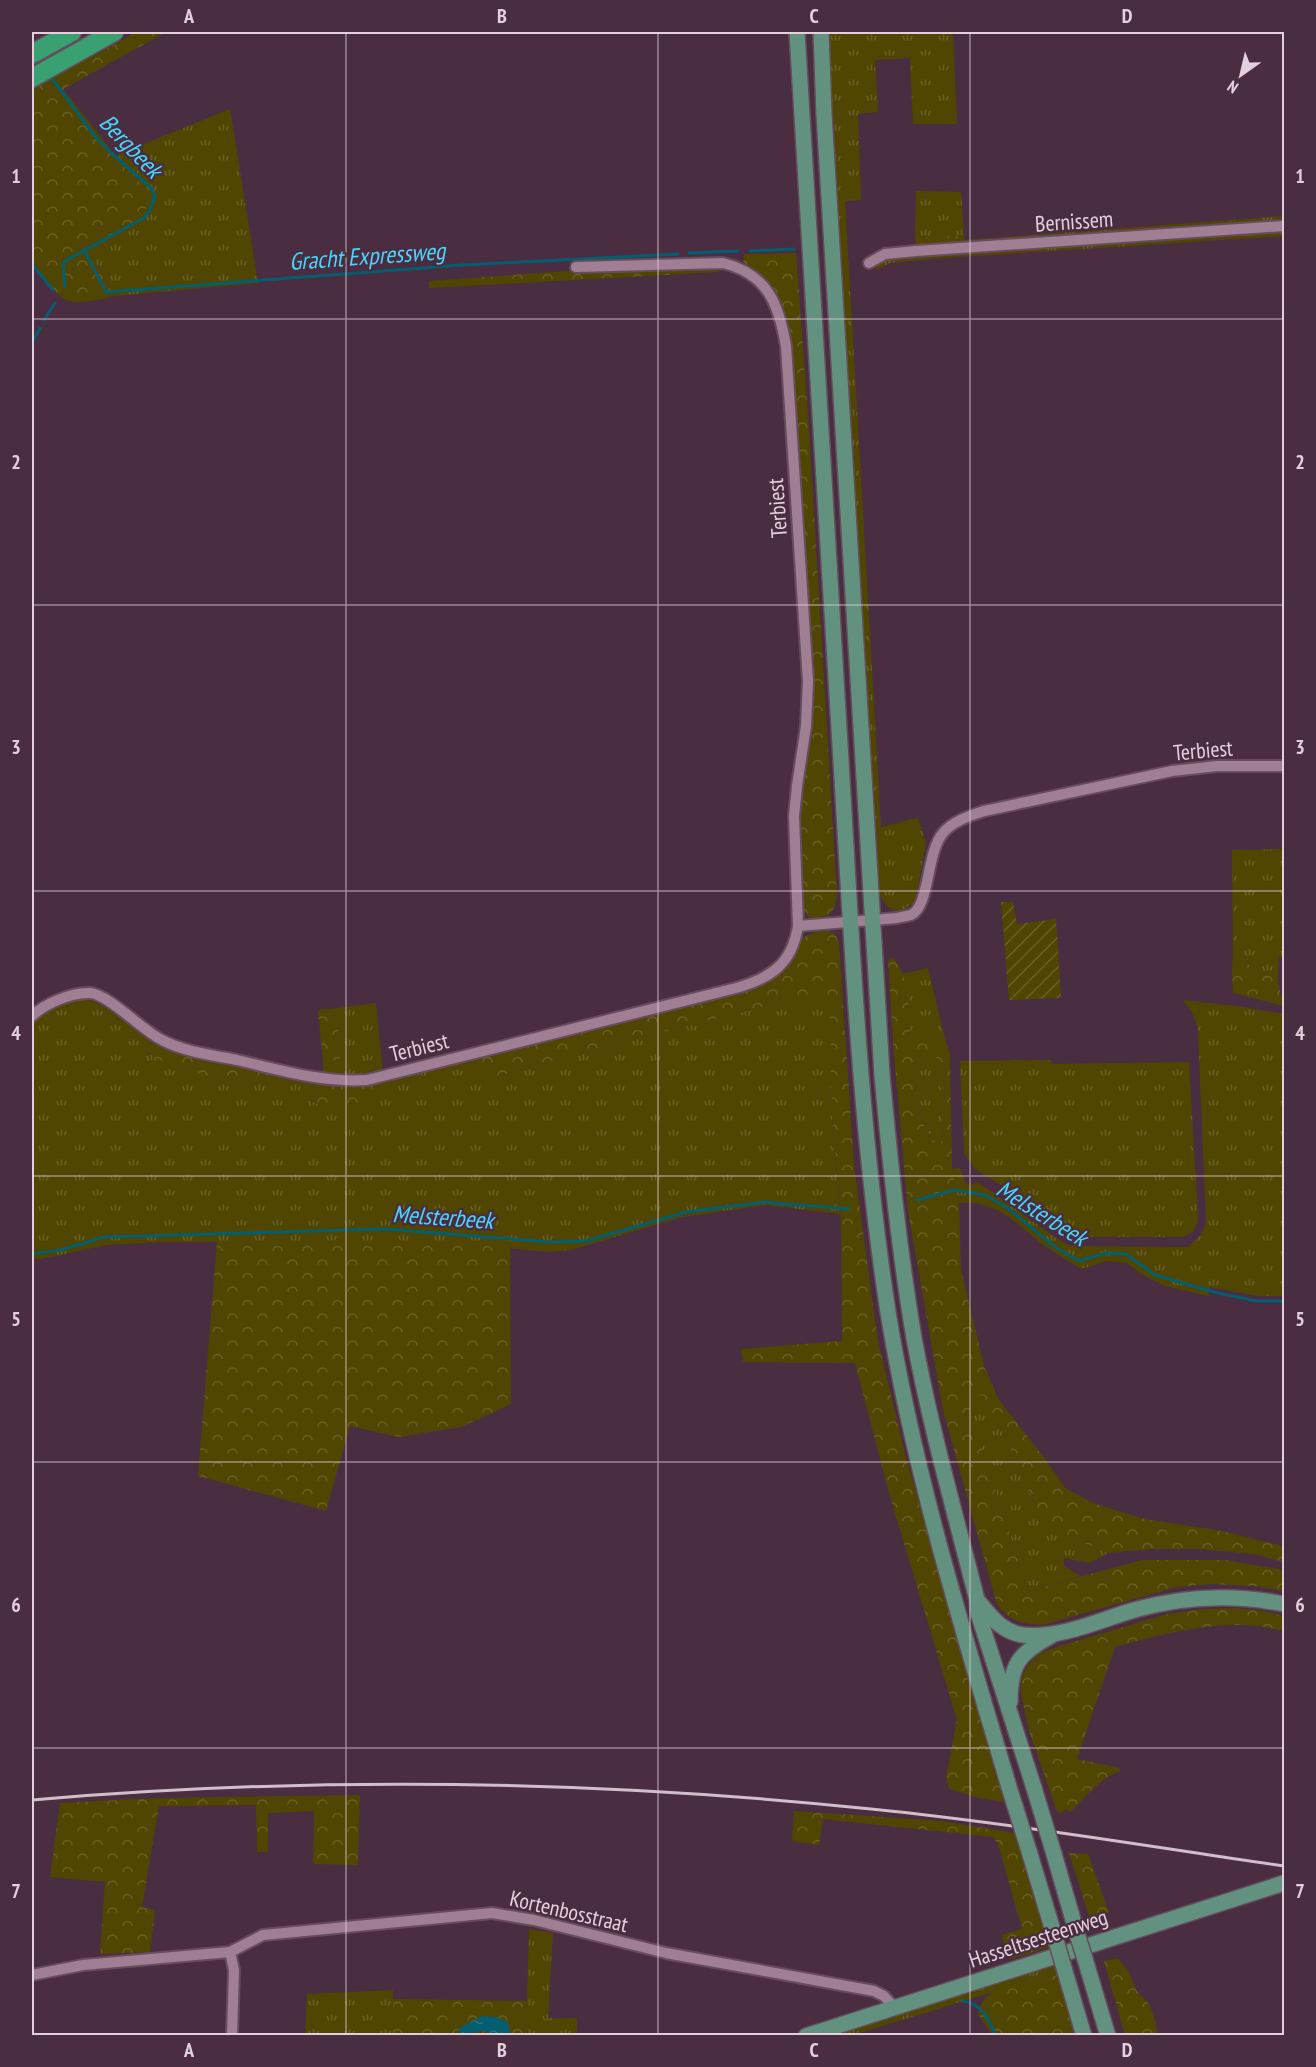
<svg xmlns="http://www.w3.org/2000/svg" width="1316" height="2067" viewBox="0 0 1316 2067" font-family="'PT Sans Narrow',sans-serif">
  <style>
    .grass { fill: url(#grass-tufts) }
    .forest { fill: url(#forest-crowns); fill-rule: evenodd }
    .garden { fill: url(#garden-furrows) }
    .water { fill: url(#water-ripples) }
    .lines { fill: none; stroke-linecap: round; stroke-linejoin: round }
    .stream { stroke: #045e72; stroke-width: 3 }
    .minor-casing { stroke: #654d5d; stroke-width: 14 }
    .major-casing { stroke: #654d5d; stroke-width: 18 }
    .highway-casing { stroke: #654d5d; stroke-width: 21 }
    .minor { stroke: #a07e93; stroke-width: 10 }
    .major { stroke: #62927f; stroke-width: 15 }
    .highway { stroke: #38a071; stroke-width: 18 }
    .rail { stroke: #d2becb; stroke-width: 3 }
    .major-bridge-casing { stroke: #654d5d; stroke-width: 18; stroke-linecap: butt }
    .major-bridge { stroke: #62927f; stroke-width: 15 }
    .grid { fill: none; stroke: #e3d0dc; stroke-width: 1.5; stroke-opacity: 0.55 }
    .labels { text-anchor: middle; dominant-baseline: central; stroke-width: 4.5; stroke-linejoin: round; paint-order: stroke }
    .street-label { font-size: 22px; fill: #e3d0dc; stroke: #4a2d40 }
    .water-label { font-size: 24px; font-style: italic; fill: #48d6fd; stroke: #4a2d40 }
    .neatline { fill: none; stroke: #e3d0dc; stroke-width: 2 }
    .grid-label { font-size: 20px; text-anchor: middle; font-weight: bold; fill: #e3d0dc }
  </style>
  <defs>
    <pattern id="grass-tufts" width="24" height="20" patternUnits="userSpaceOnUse" patternTransform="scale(1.5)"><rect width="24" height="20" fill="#504602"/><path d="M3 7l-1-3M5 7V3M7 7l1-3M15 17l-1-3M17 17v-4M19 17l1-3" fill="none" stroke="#696026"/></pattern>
    <pattern id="forest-crowns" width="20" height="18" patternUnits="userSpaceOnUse" patternTransform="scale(1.5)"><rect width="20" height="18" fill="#504602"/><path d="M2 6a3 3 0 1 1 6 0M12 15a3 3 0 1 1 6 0" fill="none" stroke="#696026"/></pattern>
    <pattern id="garden-furrows" width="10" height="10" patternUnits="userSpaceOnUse" patternTransform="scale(1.5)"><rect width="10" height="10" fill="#504602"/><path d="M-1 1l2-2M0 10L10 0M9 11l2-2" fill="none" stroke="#696026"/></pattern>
    <pattern id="water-ripples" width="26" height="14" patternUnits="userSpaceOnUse" patternTransform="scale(1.5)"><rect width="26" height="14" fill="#045e72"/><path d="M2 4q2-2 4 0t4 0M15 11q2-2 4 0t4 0" fill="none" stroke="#287486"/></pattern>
  </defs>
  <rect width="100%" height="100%" fill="#4a2d40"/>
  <!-- grass -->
  <path class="grass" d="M827 32H953L957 124H913L910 58 875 60 878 112 858 114 861 200 845 201 881 827 918 818 926 843 916 897 913 904 901 911C889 911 884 904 880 893Z
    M230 109 258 283 114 296 87 246 131 226 149 191 129 172 117 155Z
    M916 191 961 192 964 235 915 238Z
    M1284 216V222L965 245V240Z
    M1284 229V236L943 258 890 263 877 270 876 267 881 260 894 257Z
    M1284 849V957H1279L1278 980 1233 957 1232 850Z
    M928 968 945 1039 940 1037 910 1041 908 999 902 974Z
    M78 998C105 1000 131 1027 153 1043L146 1053 203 1075 270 1085 273 1073 315 1081 310 1101 315 1102 371 1084 474 1058 480 1081 622 1042 774 1004 830 998 832 1112 840 1214 766 1205 682 1217 571 1250 551 1252 423 1241 164 1242 106 1245 41 1259 32 1258V1023C38 1008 64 1004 78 998Z
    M1183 1000 1243 1007 1284 1014V1296H1258L1210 1287 1208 1296 1165 1286 1141 1274 1127 1263 1108 1261 1081 1269C1069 1261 1056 1254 1045 1246 1018 1226 996 1198 959 1203L952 1169 960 1168 965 1182 970 1185 979 1183 1056 1238 1070 1246 1188 1247 1201 1235 1206 1224 1198 1030 1193 1014Z
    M376 1003 383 1073 362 1077 323 1072V1062L340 1059 337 1008Z
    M924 1056H934L941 1061 944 1141 937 1143C919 1129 908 1079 917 1059Z
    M1051 1060 1052 1064 1189 1062 1198 1220 1194 1231 1183 1237H1071L1062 1234 1021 1198 975 1169 964 1153 960 1061Z
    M982 1395 1018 1460 1034 1505 1064 1534 1108 1553 1090 1563 1064 1558V1566L1081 1576 1028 1591 967 1401Z
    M529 1929 553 1933 548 2018H577V2035L526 2036Z
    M1055 1964 1058 1975 1022 1981 990 1993 853 2035 825 2036Z
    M393 1990V2035H305L307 1994Z"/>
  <!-- forest -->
  <path class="forest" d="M137 32H166L63 89 129 172 149 191 152 197C139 228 115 233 87 246L114 296C62 309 64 303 32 263V90Z
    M964 235 965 245 916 246 915 238Z
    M796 253 808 416 837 895C835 913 828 920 809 917L800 905 799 803 811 728 813 683 790 339C783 299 778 284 743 262L745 254Z
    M610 268H719V272L429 288V281Z
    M820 930C832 931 836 932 839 944L854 1165 878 1341 905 1454 1005 1802 979 1798 949 1789 946 1778 957 1720 889 1493 855 1363 743 1362 741 1349 842 1341 841 1221 832 1112 829 999 774 1004 622 1042 480 1081 474 1058 757 988 783 969 804 937Z
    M1233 957 1278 980 1281 997 1284 998V1006L1233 993 1232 970Z
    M892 958C911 973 909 1018 910 1040L940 1037 945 1039 950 1055 952 1169 959 1203 961 1269 984 1366 999 1400 1046 1460 1065 1488 1093 1503 1144 1519 1217 1530 1284 1546V1562L1254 1554 1198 1549H1153L1108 1553 1064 1534 1049 1523 1034 1505 1018 1460 982 1395 967 1401 1028 1591 1142 1560H1225L1284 1570V1591L1255 1586 1210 1584 1177 1587 1042 1625C1019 1623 1012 1622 997 1605L943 1410 908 1211 893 1043 888 960ZM924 1056H934L941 1061 944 1141 937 1143C919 1130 908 1079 917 1059Z
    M337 1008 340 1059 323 1062 318 1010Z
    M153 1043 178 1054 273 1073 270 1085 203 1075 171 1066 146 1052Z
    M315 1081 352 1086 371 1084 376 1104 334 1110 310 1101Z
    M217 1241H423L510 1247 511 1404 461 1427 399 1437 350 1426 326 1511 198 1476Z
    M1235 1608 1264 1611 1284 1616V1631C1226 1616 1171 1632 1115 1647L1077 1759 1120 1768 1119 1772C1102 1775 1083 1801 1070 1812L1067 1809 1061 1813 1057 1812 1029 1731 1021 1694V1678L1028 1665 1040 1653 1060 1646 1167 1614 1205 1609Z
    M360 1795 358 1865 313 1864 314 1811 268 1813V1852H257L256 1805 159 1806 142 1907 155 1910 150 1952 100 1954 105 1882 50 1877 60 1803 160 1798Z
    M794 1811 942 1821 1015 1833 1050 1947 1011 1959 1001 1935 1022 1929 998 1844 993 1837 823 1819 819 1845 792 1841Z
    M1069 1853 1088 1854 1109 1912 1090 1919Z
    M1118 1958 1129 1972 1136 1990 1149 2004 1154 2016 1158 2035H1125L1104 1961Z
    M1058 1975 1076 2035H992L978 2014C980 2006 982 1999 990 1994 1006 1983 1039 1978 1058 1975Z
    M393 1999 527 2001 526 2035H393Z"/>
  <!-- garden -->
  <path class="garden" d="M1001 902H1013L1017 924 1056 919 1061 998 1009 1000Z"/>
  <!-- water -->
  <path class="water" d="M482 2016 496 2017 507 2021 511 2035H491L490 2033 483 2031 460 2035 459 2028Z"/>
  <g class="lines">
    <!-- stream -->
    <path class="stream" d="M50 76 94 135 109 151 151 188 155 196 150 210 144 218 65 261 63 264 65 286
      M84 250 106 292 463 265 678 254
      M750 251 794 249
      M689 253 738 251
      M32 264 53 290
      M44 320 55 303
      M32 343 40 328
      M917 1200 954 1190 985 1195 1009 1209 1055 1247 1079 1261 1107 1253 1126 1254 1155 1275 1214 1292 1256 1301H1284
      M32 1253C57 1253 79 1244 104 1237L385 1229 550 1242 586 1241 686 1212 764 1202 849 1209
      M963 2001C983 2005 988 2018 996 2036"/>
    <defs>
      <path id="minor" d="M869 263 885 254 916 251 1284 226
        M798 926 897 918C901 917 907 916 911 915 930 906 926 853 943 833 953 821 969 816 984 811L1172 771 1217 766H1284
        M32 1016C44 1004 72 992 90 993 108 994 143 1031 162 1040 185 1052 212 1055 237 1060 280 1070 323 1083 367 1080L736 988C771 978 792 964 798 926L794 816 797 786 806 726 808 681 786 346C779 305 768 274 723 263L576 267
        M230 1952 234 1970 232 2036
        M32 1975 83 1965 230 1952 263 1935 492 1913 534 1920 666 1953 874 1991 884 1996 894 2007"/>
      <path id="major" d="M797 32C812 275 826 518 841 761 852 945 860 1130 888 1312 914 1473 963 1631 1009 1787
        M821 32 824 114 882 1075C890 1163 899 1251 914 1338 930 1426 955 1513 977 1600L978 1613 1034 1788
        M977 1600C990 1615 1001 1632 1023 1635 1060 1639 1100 1620 1134 1610 1184 1596 1234 1594 1284 1604
        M1010 1702C1010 1665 1019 1653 1051 1636
        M1029 1851 1057 1944
        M1054 1854 1078 1937
        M1085 1959 1108 2036
        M1064 1968 1084 2036
        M806 2036 1284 1883"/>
      <path id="highway" d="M32 54 72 32
        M32 78 114 32"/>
    </defs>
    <!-- minor casing -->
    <use href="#minor" class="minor-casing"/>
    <!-- major casing -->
    <use href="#major" class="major-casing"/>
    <!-- highway casing -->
    <use href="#highway" class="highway-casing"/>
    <!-- minor -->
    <use href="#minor" class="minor"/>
    <!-- major -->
    <use href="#major" class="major"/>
    <!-- highway -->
    <use href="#highway" class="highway"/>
    <!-- rail -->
    <path class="rail" d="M32 1800C310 1776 593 1780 871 1809 1009 1823 1147 1846 1284 1866"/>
    <defs>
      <path id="major-bridge" d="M1009 1787 1029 1851
        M1034 1788 1054 1854
        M1078 1937 1085 1959
        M1057 1944 1064 1968"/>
    </defs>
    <!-- major-bridge casing -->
    <use href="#major-bridge" class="major-bridge-casing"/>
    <!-- major-bridge -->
    <use href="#major-bridge" class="major-bridge"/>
  </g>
  <!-- grid -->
  <path class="grid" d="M346 32V2036M658 32V2036M970 32V2036M32 319H1284M32 605H1284M32 891H1284M32 1176H1284M32 1462H1284M32 1748H1284"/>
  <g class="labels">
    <!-- street labels -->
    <g class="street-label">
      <text transform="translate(1074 221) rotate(-4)">Bernissem</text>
      <text transform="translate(777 508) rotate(-94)">Terbiest</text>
      <text transform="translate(1203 750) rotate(-5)">Terbiest</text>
      <text transform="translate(419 1047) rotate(-14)">Terbiest</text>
      <text transform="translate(569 1911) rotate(13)">Kortenbosstraat</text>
      <text transform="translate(1038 1938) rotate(-18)">Hasseltsesteenweg</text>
    </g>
    <!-- water labels -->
    <g class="water-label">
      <text transform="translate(131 146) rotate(46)">Bergbeek</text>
      <text transform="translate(367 256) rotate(-4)">Gracht Expressweg</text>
      <text transform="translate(1042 1213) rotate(32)">Melsterbeek</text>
      <text transform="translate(443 1217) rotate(4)">Melsterbeek</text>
    </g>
  </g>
  <!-- border -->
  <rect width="1316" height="2067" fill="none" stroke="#4a2d40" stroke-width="66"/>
  <!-- north arrow -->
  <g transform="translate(1241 75) rotate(214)" stroke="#4a2d40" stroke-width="4.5" paint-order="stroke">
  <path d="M0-4.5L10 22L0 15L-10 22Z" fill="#e3d0dc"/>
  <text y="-9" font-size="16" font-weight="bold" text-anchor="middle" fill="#e3d0dc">N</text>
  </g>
  <rect x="33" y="33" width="1250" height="2001" class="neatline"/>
  <g class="grid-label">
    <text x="189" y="23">A</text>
    <text x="502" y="23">B</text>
    <text x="814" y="23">C</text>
    <text x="1127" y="23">D</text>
    <text x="16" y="183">1</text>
    <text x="1300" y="183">1</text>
    <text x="16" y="469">2</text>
    <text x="1300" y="469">2</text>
    <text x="16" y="754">3</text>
    <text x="1300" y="754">3</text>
    <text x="16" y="1040">4</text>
    <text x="1300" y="1040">4</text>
    <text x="16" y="1326">5</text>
    <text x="1300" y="1326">5</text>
    <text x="16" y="1612">6</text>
    <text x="1300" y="1612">6</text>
    <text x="16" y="1898">7</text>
    <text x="1300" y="1898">7</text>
    <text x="189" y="2057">A</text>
    <text x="502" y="2057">B</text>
    <text x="814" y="2057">C</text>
    <text x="1127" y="2057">D</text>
  </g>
</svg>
